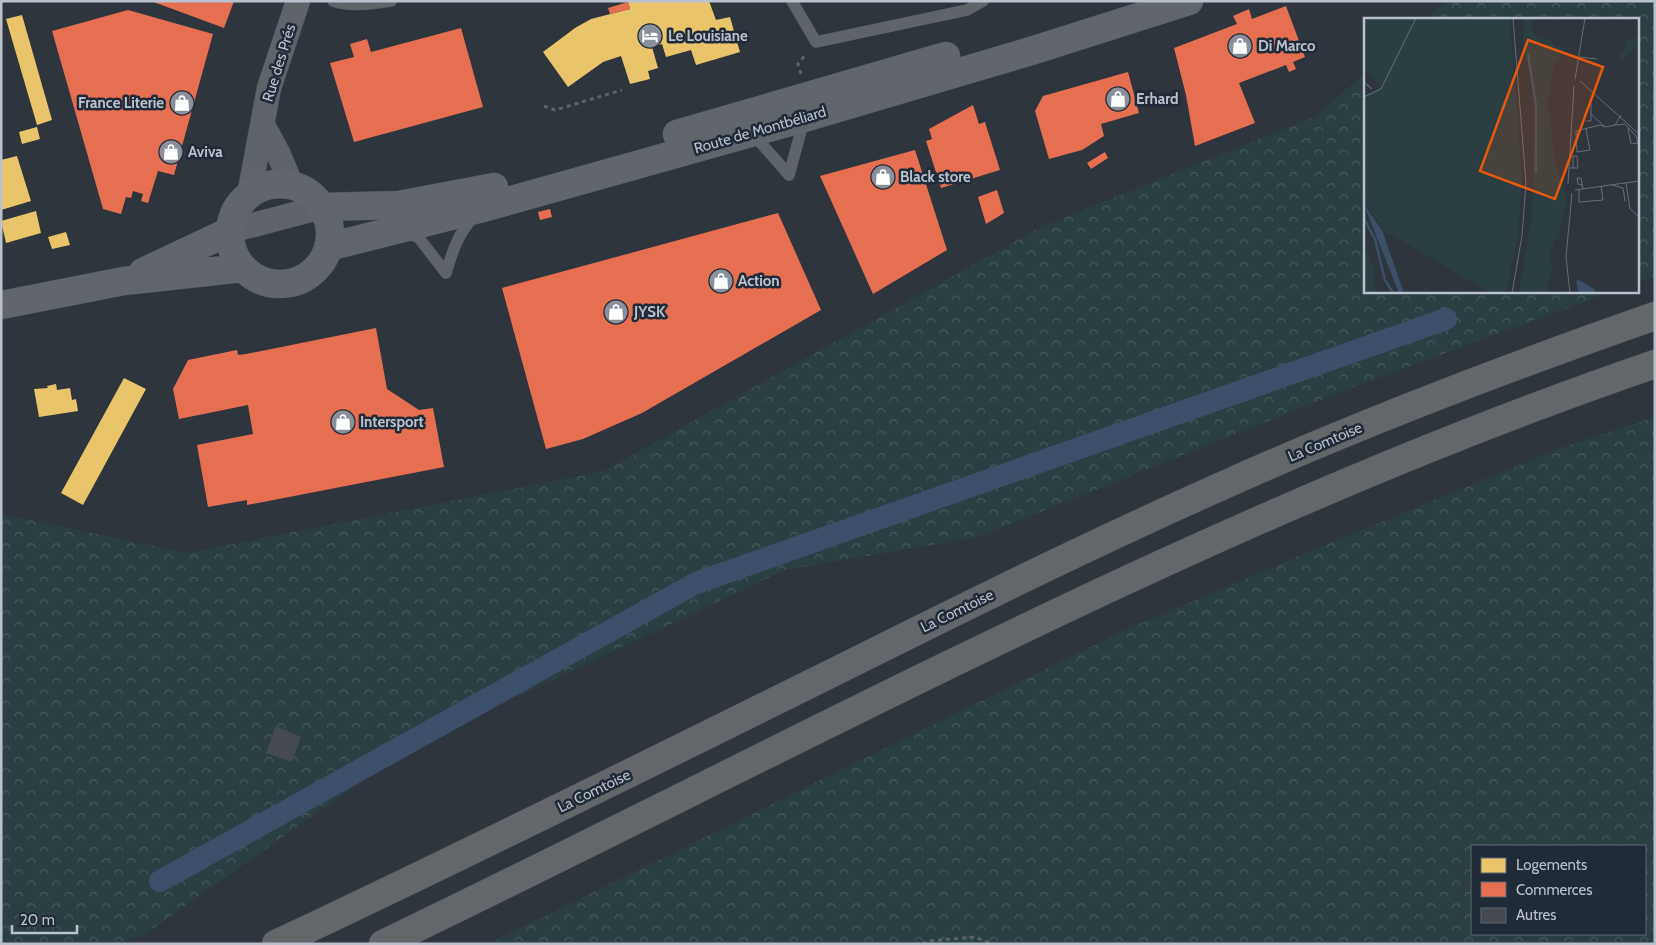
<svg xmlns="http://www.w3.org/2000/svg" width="1656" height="945" viewBox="0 0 1656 945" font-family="Cabin,sans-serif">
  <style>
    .forest { fill: url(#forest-crowns); fill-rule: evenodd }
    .homes { fill: #e9c46a }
    .shops { fill: #e76f51 }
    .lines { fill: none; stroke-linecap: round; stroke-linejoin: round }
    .canal { stroke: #3d4f68; stroke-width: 22 }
    .building { fill: #454a51 }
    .lane-casing { stroke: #4d5157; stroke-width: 12 }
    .street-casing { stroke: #4d5157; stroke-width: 25 }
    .primary-casing { stroke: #4c5159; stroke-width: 29 }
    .highway-casing { stroke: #4b5159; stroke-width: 29 }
    .path { stroke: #5c6267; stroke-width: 3; stroke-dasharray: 4 4; stroke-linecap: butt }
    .lane { stroke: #5f636a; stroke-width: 11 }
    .street { stroke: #5f636a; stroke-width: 24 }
    .primary { stroke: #61666d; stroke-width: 28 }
    .highway { stroke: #64676a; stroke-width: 28 }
    .labels { text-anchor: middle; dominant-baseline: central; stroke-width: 5; stroke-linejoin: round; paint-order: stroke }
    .poi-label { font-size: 15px; font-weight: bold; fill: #bac1cc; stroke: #212b38; text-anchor: start }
    .street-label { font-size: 15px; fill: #bac1cc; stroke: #212b38 }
    .inset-river { fill: none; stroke: #3d4f68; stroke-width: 2.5 }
    .inset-road { fill: none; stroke: #666d76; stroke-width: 1 }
    .view { fill: #e8590c; fill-opacity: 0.15; stroke: #e8590c; stroke-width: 2.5 }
    .inset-edge { fill: none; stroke: #bac1cc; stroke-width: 2.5 }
  </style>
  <defs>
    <pattern id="forest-crowns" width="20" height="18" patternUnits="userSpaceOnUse" patternTransform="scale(1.25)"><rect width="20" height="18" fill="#2b3f43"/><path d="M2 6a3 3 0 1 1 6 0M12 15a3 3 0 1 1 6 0" fill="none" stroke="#48595d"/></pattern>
  </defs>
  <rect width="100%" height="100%" fill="#2e353d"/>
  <!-- forest -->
  <path class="forest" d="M1446 1H1655V276L1637 282V19H1426Z
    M1365 73V291H1613L1343 391 978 537 785 570 412 746 148 932 121 944H1V514L187 553 604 471 1039 228 1316 116Z
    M1655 417V944H488L1123 631 1299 556 1561 448ZM1472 846H1645V934H1472Z"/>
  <!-- homes -->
  <path class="homes" d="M631 1H709L716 20 730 17 740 52 696 65 691 50 666 57 662 44 652 47 658 68 648 71 650 79 630 84 621 56 603 62 568 87 543 52 575 28 591 19 630 9 628 2Z
    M22 15 52 120 37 125 6 19Z
    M37 127 40 139 22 144 19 132Z
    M17 156 31 201 1 210V160Z
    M36 211 41 233 6 243 1 221Z
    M66 232 70 245 52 249 48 237Z
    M124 378 146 389 83 505 61 493Z
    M56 384 57 390 70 388 72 400 76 399 78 411 39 417 34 389 48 388 47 386Z"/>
  <!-- shops -->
  <path class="shops" d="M151 1H234L224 28Z
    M628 2 630 9 610 14 608 8Z
    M1286 6 1305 57 1293 62 1296 69 1289 72 1286 65 1239 83 1255 123 1195 146 1186 95 1174 48 1237 24 1233 16 1249 9 1252 19Z
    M128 10 213 34 174 175 158 171 148 203 141 201 143 194 133 191 131 198 126 197 121 214 103 209 52 31Z
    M461 28 483 107 354 142 330 63 354 57 350 44 367 39 371 52Z
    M1128 72 1139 113 1101 124 1104 136 1082 150 1049 159 1035 111 1043 96Z
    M973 105 979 124 985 122 1000 170 941 188 926 141 932 139 929 129Z
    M915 150 947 250 873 294 820 176Z
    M1105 152 1108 158 1091 169 1087 163Z
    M997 190 1004 213 986 224 978 197Z
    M550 209 552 217 540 220 538 212Z
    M778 213 821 310 642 413 583 439 546 449 502 288Z
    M376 328 387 389 419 410 433 408 444 467 247 505V500L208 507 197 445 253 434 248 405 179 419 173 389 188 360 237 350 238 355 246 354Z"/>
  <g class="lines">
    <!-- canal -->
    <path class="canal" d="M160 881 696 583 1446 319"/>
  </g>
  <!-- building -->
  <path class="building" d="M276 726 301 737 292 762 266 753Z"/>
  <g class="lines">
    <defs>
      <path id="lane" d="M333 1C350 7 372 4 391 1
        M792 1 816 42 967 10 983 1
        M753 134 789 175 804 120
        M405 232 419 238 446 273
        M446 273C452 253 458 233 473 218"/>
      <path id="street" d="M263 125 278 153 292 186
        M249 195 269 88 298 1
        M230 231 322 207"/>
      <path id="primary" d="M677 134 946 56
        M230 234a50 50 0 1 1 100 0a50 50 0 1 1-100 0Z
        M322 207 399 205 494 187
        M328 247 483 208 804 118 1031 51 1189 1
        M143 272 230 231
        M1 305 124 281 243 268"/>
      <path id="highway" d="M276 944C460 858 642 767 824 677 954 612 1083 548 1215 489 1359 424 1506 368 1655 316
        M383 944C803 742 1213 515 1655 364"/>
    </defs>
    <!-- lane casing -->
    <use href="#lane" class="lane-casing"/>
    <!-- street casing -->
    <use href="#street" class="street-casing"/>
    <!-- primary casing -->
    <use href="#primary" class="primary-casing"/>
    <!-- highway casing -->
    <use href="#highway" class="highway-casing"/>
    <!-- path -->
    <path class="path" d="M801 74 798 64 806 54
      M544 106 555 110 622 90
      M923 944 928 941 975 937 992 944"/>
    <!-- lane -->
    <use href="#lane" class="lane"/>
    <!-- street -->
    <use href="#street" class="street"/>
    <!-- primary -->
    <use href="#primary" class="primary"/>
    <!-- highway -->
    <use href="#highway" class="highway"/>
  </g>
  <!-- icons -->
  <defs>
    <symbol id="hotel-disc" viewBox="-11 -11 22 22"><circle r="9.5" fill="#89909a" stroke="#212b38"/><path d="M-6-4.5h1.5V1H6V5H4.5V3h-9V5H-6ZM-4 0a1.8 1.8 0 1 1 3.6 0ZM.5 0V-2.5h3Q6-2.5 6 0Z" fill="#fff"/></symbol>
    <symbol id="shop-disc" viewBox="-11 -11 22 22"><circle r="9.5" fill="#89909a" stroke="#212b38"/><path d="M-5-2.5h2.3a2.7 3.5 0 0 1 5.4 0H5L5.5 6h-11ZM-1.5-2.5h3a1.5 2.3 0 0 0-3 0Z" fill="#fff"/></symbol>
  </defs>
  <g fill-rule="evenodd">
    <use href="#hotel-disc" x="636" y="22" width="28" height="28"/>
    <use href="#shop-disc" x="1226" y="32" width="28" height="28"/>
    <use href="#shop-disc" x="1104" y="85" width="28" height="28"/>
    <use href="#shop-disc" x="168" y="89" width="28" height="28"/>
    <use href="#shop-disc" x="157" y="138" width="28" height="28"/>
    <use href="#shop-disc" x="869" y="163" width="28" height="28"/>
    <use href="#shop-disc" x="707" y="267" width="28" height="28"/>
    <use href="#shop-disc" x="602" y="298" width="28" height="28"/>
    <use href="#shop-disc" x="329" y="408" width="28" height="28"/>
  </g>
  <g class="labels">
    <!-- poi labels -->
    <g class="poi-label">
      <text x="668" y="36">Le Louisiane</text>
      <text x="1258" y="46">Di Marco</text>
      <text x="1136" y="99">Erhard</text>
      <text x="164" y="103" text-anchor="end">France Literie</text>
      <text x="188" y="152">Aviva</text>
      <text x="900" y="177">Black store</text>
      <text x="738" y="281">Action</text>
      <text x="634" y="312">JYSK</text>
      <text x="360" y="422">Intersport</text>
    </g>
    <!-- street labels -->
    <g class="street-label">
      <text transform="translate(279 63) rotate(-73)">Rue des Prés</text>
      <text transform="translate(760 130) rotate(-16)">Route de Montbéliard</text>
      <text transform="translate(1325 442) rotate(-23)">La Comtoise</text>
      <text transform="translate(957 611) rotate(-26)">La Comtoise</text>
      <text transform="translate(594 791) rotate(-26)">La Comtoise</text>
    </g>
  </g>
  <!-- overview -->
  <g transform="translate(1364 18)">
    <rect width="275" height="275" fill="#2e353d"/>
    <path d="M0 0H146L158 160 154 218 142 275H126L20 212 0 184V77L16 69 6 55 0 53ZM159 0H166L170 17 201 30 190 48 184 83 192 150 203 180 197 209 185 236 186 244 190 245 182 275H155L168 198 171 95 168 60 160 34ZM275 19 267 35 256 43V34L261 31 264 22ZM0 230 10 250 12 275H0Z" fill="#2b3f43"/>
    <path d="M0 187 18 212 40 275H35ZM215 262 230 271 232 275H215L212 263Z" fill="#3d4f68"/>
    <path class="inset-river" d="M164 36 172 88V155M0 201 11 221 21 262 29 275"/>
    <path class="inset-road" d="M215 39 233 41M211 61 221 0M216 63 275 116M0 64 8 71 3 67M0 79 17 71 52 0M226 95 241 109 251 107 257 97M222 103H227V84L231 73M251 107 261 106 272 118 274 125 267 126 264 110M222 111 226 132 213 134 212 113 236 107 241 109M206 150H214L213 138H209V150M262 165 266 191 275 199M204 166 210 68M218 167 214 166 213 160H217L219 171M248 167 259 170 261 183M215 171V184L239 182 237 168M211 172 275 163M148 275 158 218 162 165 149 0M206 275 202 239 208 175"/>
    <path class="view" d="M164 22 239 49 191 181 116 153Z"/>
    <rect width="275" height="275" class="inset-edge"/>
  </g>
  <!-- border -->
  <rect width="1656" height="945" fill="none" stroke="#bac1cc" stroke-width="5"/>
  <!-- legend -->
  <rect x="1471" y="845" width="175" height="90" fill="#212b38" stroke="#5e6773"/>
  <rect x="1481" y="858" width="25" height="15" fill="#e9c46a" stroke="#5e6773"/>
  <text x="1516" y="870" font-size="15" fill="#bac1cc">Logements</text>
  <rect x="1481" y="882" width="25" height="15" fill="#e76f51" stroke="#5e6773"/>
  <text x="1516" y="895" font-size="15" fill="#bac1cc">Commerces</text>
  <rect x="1481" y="908" width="25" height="15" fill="#454a51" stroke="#5e6773"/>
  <text x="1516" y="920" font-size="15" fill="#bac1cc">Autres</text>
  <!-- scale -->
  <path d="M12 925v8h65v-8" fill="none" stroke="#bac1cc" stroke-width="2.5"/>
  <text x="20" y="925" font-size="15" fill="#bac1cc" stroke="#212b38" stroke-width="4" paint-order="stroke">20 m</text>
</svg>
